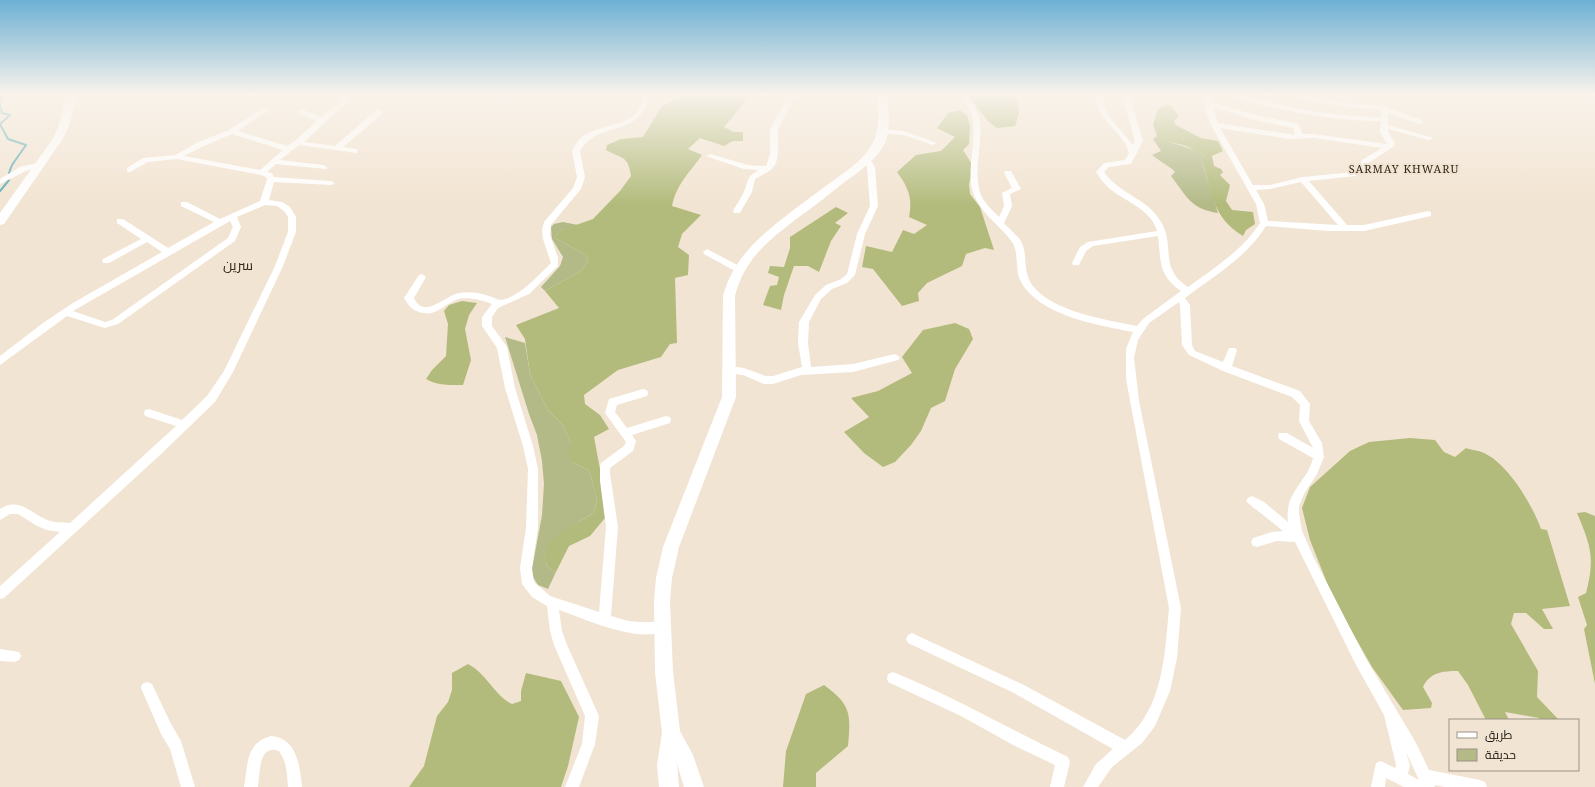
<svg xmlns="http://www.w3.org/2000/svg" width="1595" height="787" viewBox="0 0 1595 787" font-family="'Noto Serif',Cairo,serif">
  <style>
    .green { fill: #b3ba88 }
    .forest { fill: #b2bb7c }
    .lines { fill: none; stroke-linecap: round; stroke-linejoin: round }
    .stream { stroke: #55aab6; stroke-width: 2 }
    .street { fill: #fff; fill-rule: evenodd }
    .secondary { fill: #fff; fill-rule: evenodd }
    .labels { text-anchor: middle; dominant-baseline: central; stroke-width: 4; stroke-linejoin: round; paint-order: stroke }
    .far-neighbourhood-label { font-size: 11px; letter-spacing: 1px; fill: #34291b; stroke: #f2e4d2 }
    .quarter-label { font-size: 14px; fill: #34291b; stroke: #f2e4d2 }
  </style>
  <rect width="100%" height="100%" fill="#f2e4d2"/>
  <!-- green -->
  <path class="green" d="M1157 136C1170 144 1189 146 1204 155L1201 160 1218 213C1191 209 1187 197 1171 176L1175 172C1172 168 1158 160 1152 155L1161 151 1153 139Z
    M563 222 578 225 559 231 555 238 586 255 588 261 581 271 545 291 541 287 560 266 563 257 552 239 551 227 554 224Z
    M505 337 525 343 530 374 548 410 563 425 571 443 573 463 589 470 597 499 594 513 578 522 545 554 547 567 556 572 548 589 538 585 531 574 542 515 544 484 542 461 537 435 529 414Z"/>
  <!-- forest -->
  <path class="forest" d="M686 94H752L724 127 734 132H743V141H733L724 146 700 138 688 149 702 155C690 172 676 185 672 206L701 215 682 234 678 247 689 255 688 275 675 278 677 343 670 344 661 357 618 370 584 395 585 404 600 415 609 429 594 437 603 485 605 518 590 536 569 546 556 572 547 567C547 564 545 559 545 555 547 535 580 522 594 513L597 499 589 470 573 463 566 454 571 443 563 425 548 410 530 374 525 339 516 325 559 308 545 291 581 271 588 261 586 255 555 238 559 231 593 219 620 191 631 176C628 155 622 159 606 150L607 145 621 139 643 137 662 106Z
    M1017 94 1019 114 1015 126 997 128 989 122 967 95Z
    M1164 105H1171L1179 116 1174 121 1176 125 1201 138 1218 141 1223 151 1212 156 1214 166 1221 169 1223 172 1220 175 1230 185 1226 201 1232 210 1253 212 1255 224 1246 230 1243 236C1211 217 1213 191 1201 160L1204 155 1186 146 1163 140 1157 136 1153 125 1158 109Z
    M960 110 967 115 970 126 969 144 963 150 973 166 969 184 970 194 980 207 994 250 985 248 966 254 962 266 927 283 918 293 919 301 902 306 873 269 862 267 866 246 892 252 903 230 914 234 927 225 909 217C913 198 908 187 897 172L916 155 941 151 955 137 937 128 948 113Z
    M836 207 848 213 835 223 841 226 831 241 819 272 808 266H794L784 295 781 310 763 305 770 286 777 285 779 277 768 273 770 266 784 267 790 248V237Z
    M462 301 477 303 469 315 465 329 471 360 463 385C450 385 438 386 426 379L432 370 446 356 448 324 444 311 449 305Z
    M955 323 969 329 973 339 955 369 945 401 931 408 921 431 911 445 895 462 883 467 864 453 844 432 869 417 851 398 878 391 912 373 902 357 923 330Z
    M1410 438 1435 440 1444 452 1455 457 1466 448C1471 450 1478 450 1484 453 1508 464 1532 504 1541 529L1547 530 1570 606 1542 609 1553 629H1544L1526 613H1514L1511 624 1538 671 1537 697 1559 720H1540L1539 718 1505 712 1509 720H1486L1468 685 1458 671C1443 671 1430 672 1423 687L1432 703 1431 708 1403 710 1372 667 1347 623 1327 583 1310 540 1302 508 1310 487 1350 451 1369 442Z
    M1585 512 1595 516V684L1584 629 1587 625 1578 597 1586 593C1595 558 1591 546 1577 513Z
    M468 664C487 674 494 695 512 704L521 701V691L526 673 561 681 579 717 568 766 561 787H409L424 766 437 716 448 702 452 690V673Z
    M824 685C851 705 851 713 848 746L816 773V787H783L786 751 806 694Z"/>
  <g class="lines">
    <!-- stream -->
    <path class="stream" d="M0 103 3 94
      M0 105 2 113 10 115 0 124 8 139 26 145 12 165 9 173
      M0 191 9 180"/>
    <!-- street -->
    <path class="street" d="M349 94H357L333 115 304 142 335 146 376 110H382V114L343 147 357 149V153L299 145 280 160 323 165 327 167 326 169 276 164 267 172 272 173 274 177 331 181 335 183 331 185 274 182 269 200 282 202 290 207 296 217V232L283 266 233 372 215 402 160 455 4 598 0 599V586L60 532 47 530 37 526 18 514H10L0 520V509C18 497 30 512 45 519 53 523 62 522 70 523L176 426 145 416 144 413 145 410 149 409 182 420 207 396 224 371 275 266 288 232V217L284 211 277 206 265 205 237 217 241 227 235 241 118 324 105 328 67 316 0 365V356L43 323 73 303 162 252 147 242 109 263H103L102 261 103 259 141 239 117 223V219H123L168 248 214 222 181 206V202H187L220 219 260 201 267 179 266 177 261 175 177 159 148 162 130 172H127V168L143 158 175 155 198 142 229 130 264 107 268 109 267 111 238 131 287 146 295 141 317 121 298 114V110H304L321 117ZM232 134 283 150 260 170 184 156 204 146ZM230 221 233 227 228 238 112 320 105 322 73 311Z
      M643 94H650C640 140 599 119 580 151L585 177 581 189 551 225 550 235 558 258V266L529 294 498 308 492 317V326L507 347 515 388 533 446 538 469V528L532 568 534 582 550 596 599 612 606 527 600 481V466L601 463 624 446 626 442 605 413 609 399 643 389 647 390 648 393 647 396 617 405 615 412 627 428 666 416 670 417 671 420 670 423 632 435 636 441 633 451 610 468V474L618 527 611 616C621 619 630 622 640 622 649 623 658 620 666 623L668 627 666 631C636 643 588 620 559 610L562 631 567 645 599 716 595 744 579 787H565L582 744 585 716 554 645 550 631 547 606 532 597 522 584 520 568 526 528 528 469 523 446 505 388 497 348 482 326V317L492 304C482 300 469 297 459 299 444 303 437 318 419 312 412 310 408 305 404 298L419 275 422 274 426 277 414 298C424 320 444 296 459 293 469 291 480 293 489 296 493 297 498 300 501 300 518 298 539 275 551 263L543 239 542 230 544 222 573 188 577 177 572 151C574 148 576 143 579 140 594 123 630 129 640 107 642 103 642 98 643 94Z
      M789 94H796L778 129V154L776 163 771 170 755 179 752 192 741 211 740 213H734L733 211C736 205 740 200 743 194 749 182 745 177 759 170L744 169 706 156 710 154 748 165 766 166 770 154V129Z
      M957 94H965C995 120 970 160 980 192 983 202 992 210 999 217L1004 206 1002 193 1012 188 1004 173 1005 171H1011L1021 189 1010 194 1012 206 1004 223C1009 229 1017 235 1021 241 1027 252 1024 266 1028 277 1040 310 1107 320 1137 326L1143 319 1181 291C1158 275 1161 261 1158 236L1093 246 1086 251 1079 265H1073L1072 263 1080 247 1088 242 1157 231C1151 209 1126 202 1110 189 1104 184 1100 178 1096 172L1104 163 1125 160 1129 153C1121 128 1099 125 1095 94H1102L1107 114 1133 145 1135 141 1122 94H1129L1143 141 1131 164 1109 167 1104 172C1119 194 1149 199 1161 222 1176 247 1158 267 1188 287 1213 269 1243 250 1260 223L1256 204 1211 125 1206 112 1205 94H1212V102L1256 115 1299 124 1302 134H1314L1387 144 1380 132 1381 121C1339 121 1299 114 1259 104 1250 101 1238 99 1230 94 1250 94 1270 103 1290 107 1320 113 1350 117 1381 117L1380 110 1339 106 1281 94H1298L1339 102 1382 106 1422 120V124H1419L1388 113V125L1433 138 1429 140 1388 129V132L1395 143 1393 147 1368 163 1365 172 1355 176 1309 181 1347 225H1364L1428 211 1431 212V216L1364 231H1328L1266 226C1248 256 1213 277 1185 298L1190 305 1192 345 1195 351 1223 362 1229 348H1235L1237 350 1232 366 1300 391 1310 404 1309 421 1322 443 1324 457 1317 474 1304 494 1299 506V514L1302 531 1313 556 1365 657 1416 743 1429 770 1480 780 1485 782 1487 787H1445L1434 785 1435 787H1404L1386 778 1385 787H1371L1376 763 1381 761 1395 768 1396 765 1384 715 1356 665 1295 542 1277 541 1257 547 1253 546 1251 542 1253 538 1272 532 1283 531C1278 526 1248 504 1246 501L1248 498 1252 496 1264 502 1288 522C1284 492 1307 483 1313 458L1279 439 1278 436 1279 433H1287L1313 448 1299 421 1300 405 1292 397 1223 371 1189 355 1182 345 1180 305 1179 302 1149 323 1138 340 1134 358 1139 401 1181 608 1177 658 1170 691 1155 726 1142 743 1112 767 1098 787H1083L1096 764 1113 749 1014 693 908 643 906 639 908 635 912 633 916 635 1024 685 1125 740C1163 709 1165 654 1169 608L1126 379V349L1133 332C1098 325 1038 316 1020 280 1015 269 1019 252 1012 242 998 222 974 210 971 183 968 160 981 122 966 103 963 100 959 97 957 94ZM1213 107 1251 119 1293 128 1295 135 1218 123ZM1220 128 1289 139 1314 138 1382 148 1362 160 1359 169 1353 172 1303 177 1270 185H1253ZM1301 182 1338 225 1268 221 1264 204 1256 190 1270 189ZM1406 752 1419 780 1408 774 1410 765Z
      M880 129 904 131 937 143 933 145 903 135 880 133Z
      M864 159H870L875 167 878 206 865 234 855 275 847 283 832 289 821 299 809 322 808 343 811 367 853 364 895 354 898 356 900 358 898 360 853 372 801 375 773 384H764L743 375 727 373 725 370 730 366 744 368 765 376H773L802 367 798 343 799 322 815 295 826 285 841 279 847 274 857 234 870 206 867 167 863 161Z
      M40 162H43V166L26 171 0 184V179L20 167Z
      M707 249 741 267 742 269 741 271H735L704 254 703 252Z
      M0 649 19 652 21 656 19 660 15 662 0 661Z
      M893 672C953 696 1009 729 1068 757L1070 762 1064 787H1050L1055 765 1015 746 961 716 888 682 887 678 888 674Z
      M147 682 152 684 171 724 181 741 195 787H181L170 749 161 734 141 688 142 684Z
      M271 736C297 738 300 766 302 787H288C287 774 287 762 279 751 258 743 260 775 258 787H244C248 765 245 743 271 736Z"/>
    <!-- secondary -->
    <path class="secondary" d="M67 94H77L68 128 62 140 4 224 0 225V213L52 140 58 128Z
      M877 94H887C888 109 891 125 886 140 878 160 858 172 842 184 829 194 816 205 803 214 772 238 745 256 735 296L736 397 679 547 672 578 670 601 673 672 680 731 693 755 704 787H684L677 764 679 787H659L657 765 662 733 655 672 654 601 656 578 663 547 722 397 723 296C734 255 764 233 796 208 815 194 834 180 853 166 880 143 880 127 877 94Z"/>
  </g>
  <!-- sky -->
  <linearGradient id="sky" x2="0" y2="1"><stop stop-color="#6db0d4"/><stop offset="0.46" stop-color="#f9f3eb"/><stop offset="1" stop-color="#f9f3eb" stop-opacity="0"/></linearGradient>
  <rect width="1595" height="205" fill="url(#sky)"/>
  <g class="labels">
    <!-- far-neighbourhood labels -->
    <g class="far-neighbourhood-label">
      <text x="1404" y="168">SARMAY KHWARU</text>
    </g>
    <!-- quarter labels -->
    <g class="quarter-label">
      <text x="238" y="264">سرين</text>
    </g>
  </g>
  <!-- legend -->
  <rect x="1449" y="719" width="130" height="52" fill="#f2e4d2" stroke="#9c9284"/>
  <rect x="1457" y="732" width="20" height="6" fill="#ffffff" stroke="#9c9284"/>
  <text x="1485" y="739" font-size="12" fill="#1a1610">طريق</text>
  <rect x="1457" y="749" width="20" height="12" fill="#b3ba88" stroke="#9c9284"/>
  <text x="1485" y="759" font-size="12" fill="#1a1610">حديقة</text>
</svg>
